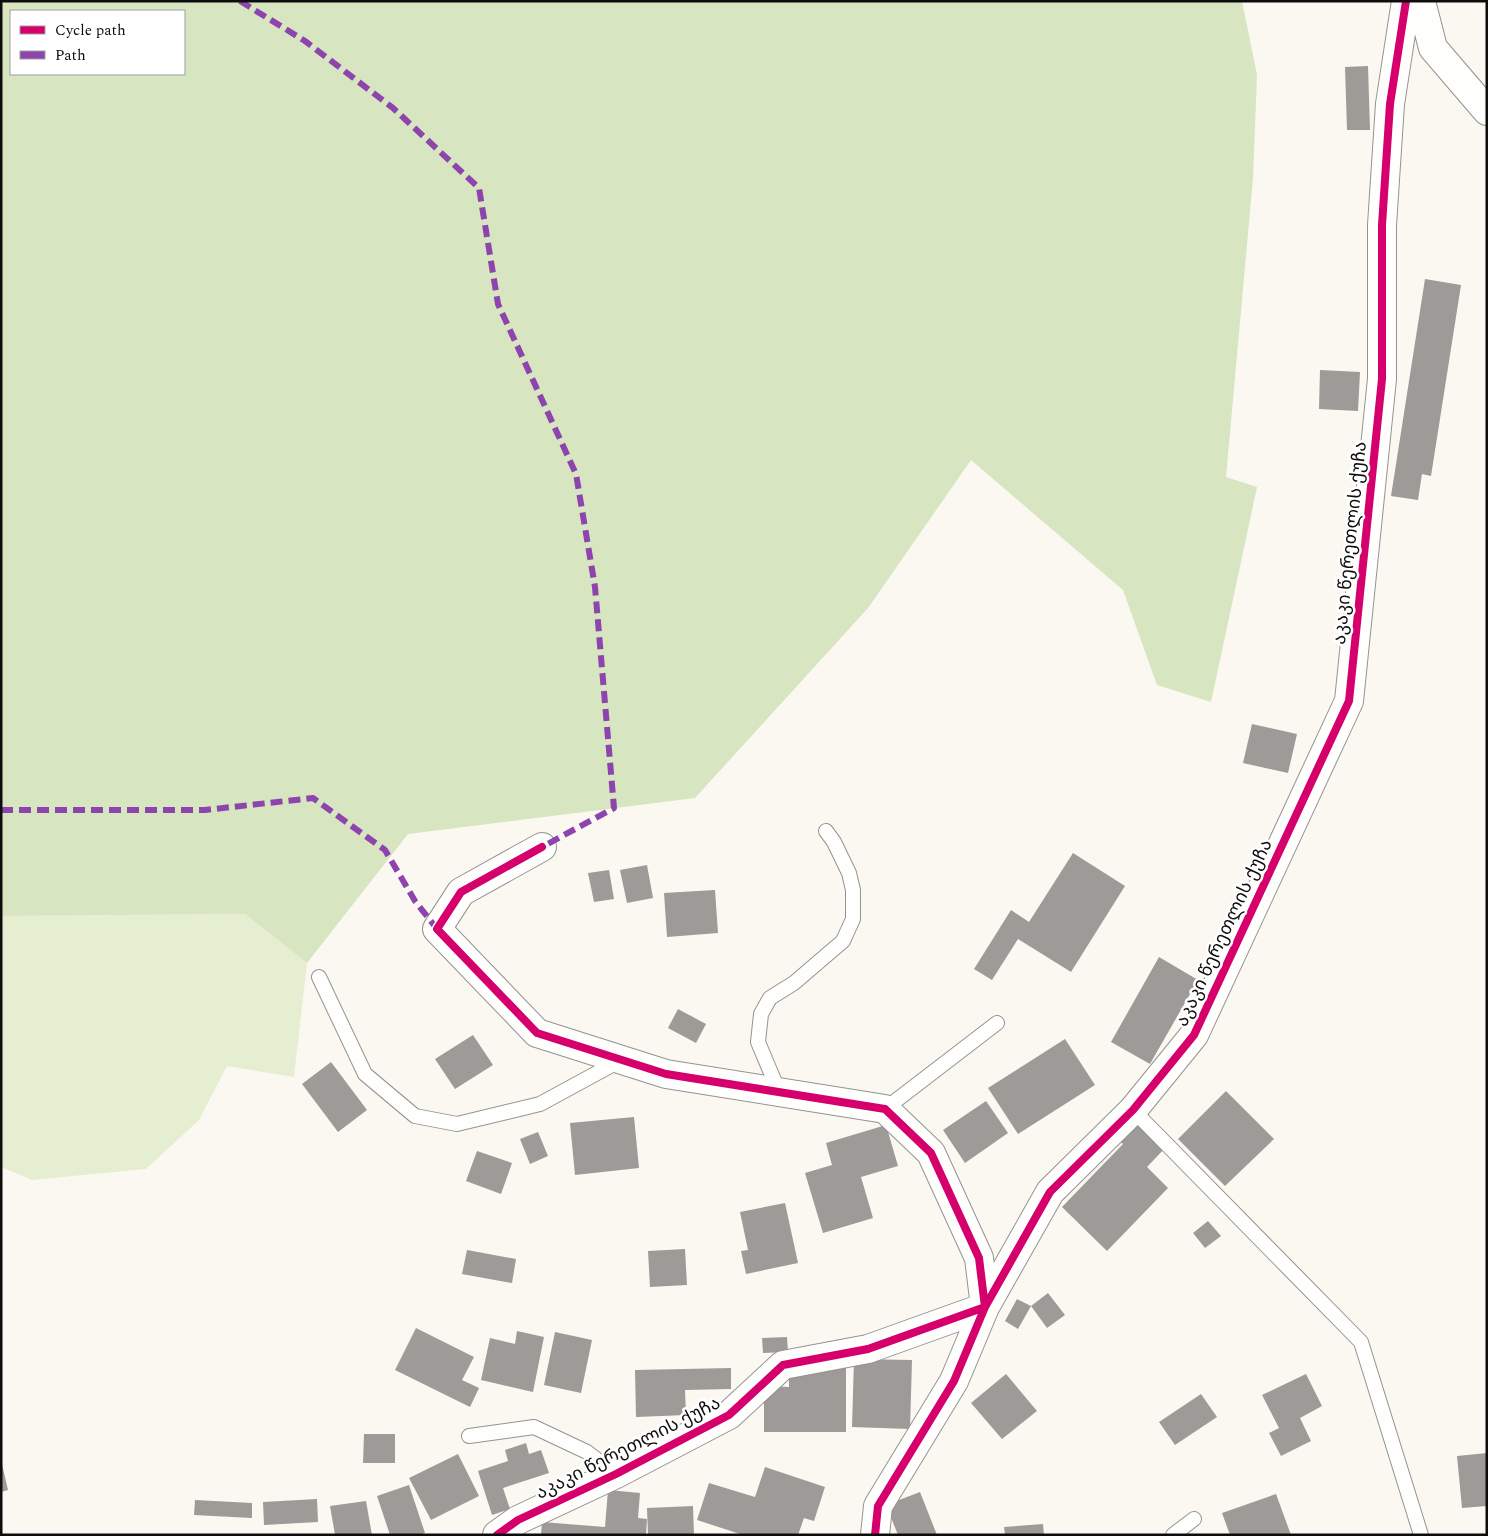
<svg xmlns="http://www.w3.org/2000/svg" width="1488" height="1536" viewBox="0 0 1488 1536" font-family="Spectral,'Noto Sans Georgian',serif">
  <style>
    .green { fill: #e6eed2 }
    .forest { fill: #d7e5c1; fill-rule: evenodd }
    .building { fill: #9d9a97 }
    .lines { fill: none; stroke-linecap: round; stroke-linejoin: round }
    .lane-casing { stroke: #949390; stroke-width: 16 }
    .street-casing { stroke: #949390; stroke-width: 30 }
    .lane { stroke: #fefefd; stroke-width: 14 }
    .street { stroke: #fefefd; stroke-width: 28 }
    .quiet { stroke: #8e44ad; stroke-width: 6; stroke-dasharray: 12 6; stroke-linecap: butt }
    .cycleway-casing { stroke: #fff; stroke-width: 11 }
    .cycleway { stroke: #d6006c; stroke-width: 8 }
    .labels { text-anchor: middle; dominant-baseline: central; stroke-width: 5; stroke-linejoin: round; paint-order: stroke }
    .street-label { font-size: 18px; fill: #0d0d0d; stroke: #fff }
  </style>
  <rect width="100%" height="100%" fill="#faf8f1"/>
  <!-- green -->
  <path class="green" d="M245 914 307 963 294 1077 227 1066 199 1120 146 1169 32 1180 1 1167V916Z"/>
  <!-- forest -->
  <path class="forest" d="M1 1H1242L1257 75 1253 178 1226 477 1257 487 1211 702 1157 685 1123 590 971 460 868 608 695 798 408 834 307 963 245 914 1 916ZM11 11H184V74H11Z"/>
  <!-- building -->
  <path class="building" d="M1368 66 1370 130H1347L1345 67Z
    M1425 279 1461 285 1431 476 1422 474 1418 500 1391 496Z
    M1320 370 1360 372 1358 411 1319 409Z
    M1252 724 1297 734 1288 773 1243 763Z
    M1073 853 1125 886 1071 972 1018 939 992 980 974 969 1011 910 1029 922Z
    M647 865 653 898 627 903 620 870Z
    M609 870 614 899 594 902 588 873Z
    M715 890 718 933 667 937 664 893Z
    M1159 957 1198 980 1150 1064 1111 1042Z
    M678 1009 706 1024 696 1043 668 1028Z
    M473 1035 493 1065 455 1089 435 1059Z
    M1065 1039 1095 1085 1018 1134 988 1088Z
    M331 1062 367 1110 338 1132 302 1084Z
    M1226 1091 1274 1139 1225 1186 1178 1139Z
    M986 1101 1008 1133 965 1163 943 1130Z
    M634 1117 639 1168 575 1175 570 1123Z
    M1136 1119 1165 1148 1147 1167 1168 1188 1107 1251 1062 1207 1123 1144 1117 1139Z
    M886 1125 898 1166 861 1177 873 1218 823 1233 805 1173 832 1165 826 1143Z
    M538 1132 548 1156 530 1164 520 1139Z
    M477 1151 512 1163 501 1194 466 1181Z
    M785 1203 798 1263 746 1274 741 1251 748 1250 740 1212Z
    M1208 1221 1221 1236 1205 1248 1193 1233Z
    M685 1249 687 1285 650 1287 648 1251Z
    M467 1250 516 1259 512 1283 462 1274Z
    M1048 1293 1065 1315 1047 1328 1031 1306 1018 1329 1005 1321 1017 1299 1031 1306Z
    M416 1328 474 1357 462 1380 479 1388 470 1407 395 1370Z
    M517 1331 544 1337 533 1392 481 1380 490 1338 515 1344Z
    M555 1332 592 1340 581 1393 544 1385Z
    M787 1337 788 1352 763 1353 762 1338Z
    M854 1359 912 1360 910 1429 852 1427Z
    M789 1367H846V1432H764V1386L789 1387Z
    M731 1368V1389L685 1390 686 1415 636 1417 635 1370Z
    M1006 1374 1037 1411 1002 1439 971 1403Z
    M1306 1374 1322 1406 1300 1418 1311 1441 1281 1456 1269 1433 1279 1428 1262 1395Z
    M1201 1394 1217 1417 1175 1445 1159 1422Z
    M364 1434H395V1463H363Z
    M526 1443 529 1454 541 1450 549 1473 503 1488 510 1509 492 1515 478 1471 508 1461 505 1450Z
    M1487 1453V1506L1462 1508 1457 1456Z
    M458 1454 479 1496 431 1520 409 1478Z
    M1 1460 8 1490 1 1492Z
    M765 1467 825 1487 814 1521 804 1518 798 1535H743L697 1520 709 1483 755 1497Z
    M409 1485 425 1533 420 1535H390L377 1496Z
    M608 1490 640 1493 638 1518 647 1519 646 1535H541L542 1522 605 1527Z
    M920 1492 937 1535H898L886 1505Z
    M1276 1494 1291 1535H1230L1222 1513Z
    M317 1499 318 1522 264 1525 263 1502Z
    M195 1500 252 1503V1518L194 1515Z
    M366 1501 372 1535H335L330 1506Z
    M693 1506 694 1535H648L647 1508Z
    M1043 1524 1044 1535H1005L1004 1527Z"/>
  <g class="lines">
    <defs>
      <path id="lane" d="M319 977 365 1074 415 1116 457 1124 540 1104 621 1060
        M779 1092 758 1042 761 1014 770 998 794 983 843 941 853 919V890L849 873 834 842 826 831
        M885 1109 997 1023
        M1133 1110 1361 1342 1421 1535
        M469 1436 534 1427 587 1452 616 1474
        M1173 1535 1194 1519"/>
      <path id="street" d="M1421 1 1433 48 1487 111
        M542 847 461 892 437 929 537 1033 666 1074 885 1109 931 1153 979 1258 985 1307 954 1381 878 1506 875 1535
        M497 1535 518 1520 616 1474 729 1415 783 1365 868 1349 985 1307 1050 1192 1133 1110 1194 1035 1349 701 1382 379V225L1390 104 1406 1"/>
    </defs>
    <!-- lane casing -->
    <use href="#lane" class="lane-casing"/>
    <!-- street casing -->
    <use href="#street" class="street-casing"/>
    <!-- lane -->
    <use href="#lane" class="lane"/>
    <!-- street -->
    <use href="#street" class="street"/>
    <!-- quiet -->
    <path class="quiet" d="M240 1 305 41 393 108 479 188 498 304 576 474 595 587 614 808 542 847
      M1 810H205L313 798 385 850 415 901 437 929"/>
    <defs>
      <path id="cycleway" d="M542 847 461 892 437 929 537 1033 666 1074 885 1109 931 1153 979 1258 985 1307 954 1381 878 1506 875 1535
        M497 1535 518 1520 616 1474 729 1415 783 1365 868 1349 985 1307 1050 1192 1133 1110 1194 1035 1349 701 1382 379V225L1390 104 1406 1"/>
    </defs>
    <!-- cycleway casing -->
    <use href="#cycleway" class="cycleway-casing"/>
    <!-- cycleway -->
    <use href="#cycleway" class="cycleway"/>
  </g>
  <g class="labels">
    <!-- street labels -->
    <g class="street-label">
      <text transform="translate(1350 543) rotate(-84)">აკაკი წერეთლის ქუჩა</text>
      <text transform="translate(1224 933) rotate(-65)">აკაკი წერეთლის ქუჩა</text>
      <text transform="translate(628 1448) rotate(-27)">აკაკი წერეთლის ქუჩა</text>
    </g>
  </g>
  <!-- border -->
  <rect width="1488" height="1536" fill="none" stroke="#0d0d0d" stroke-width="5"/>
  <!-- legend -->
  <rect x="10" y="10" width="175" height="65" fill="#ffffff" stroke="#9e9e9e"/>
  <rect x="20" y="26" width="25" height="8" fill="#d6006c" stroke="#9e9e9e"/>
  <text x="55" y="35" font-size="15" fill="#0d0d0d">Cycle path</text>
  <rect x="20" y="51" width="25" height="8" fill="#8e44ad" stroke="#9e9e9e"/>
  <text x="55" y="60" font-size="15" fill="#0d0d0d">Path</text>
</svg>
